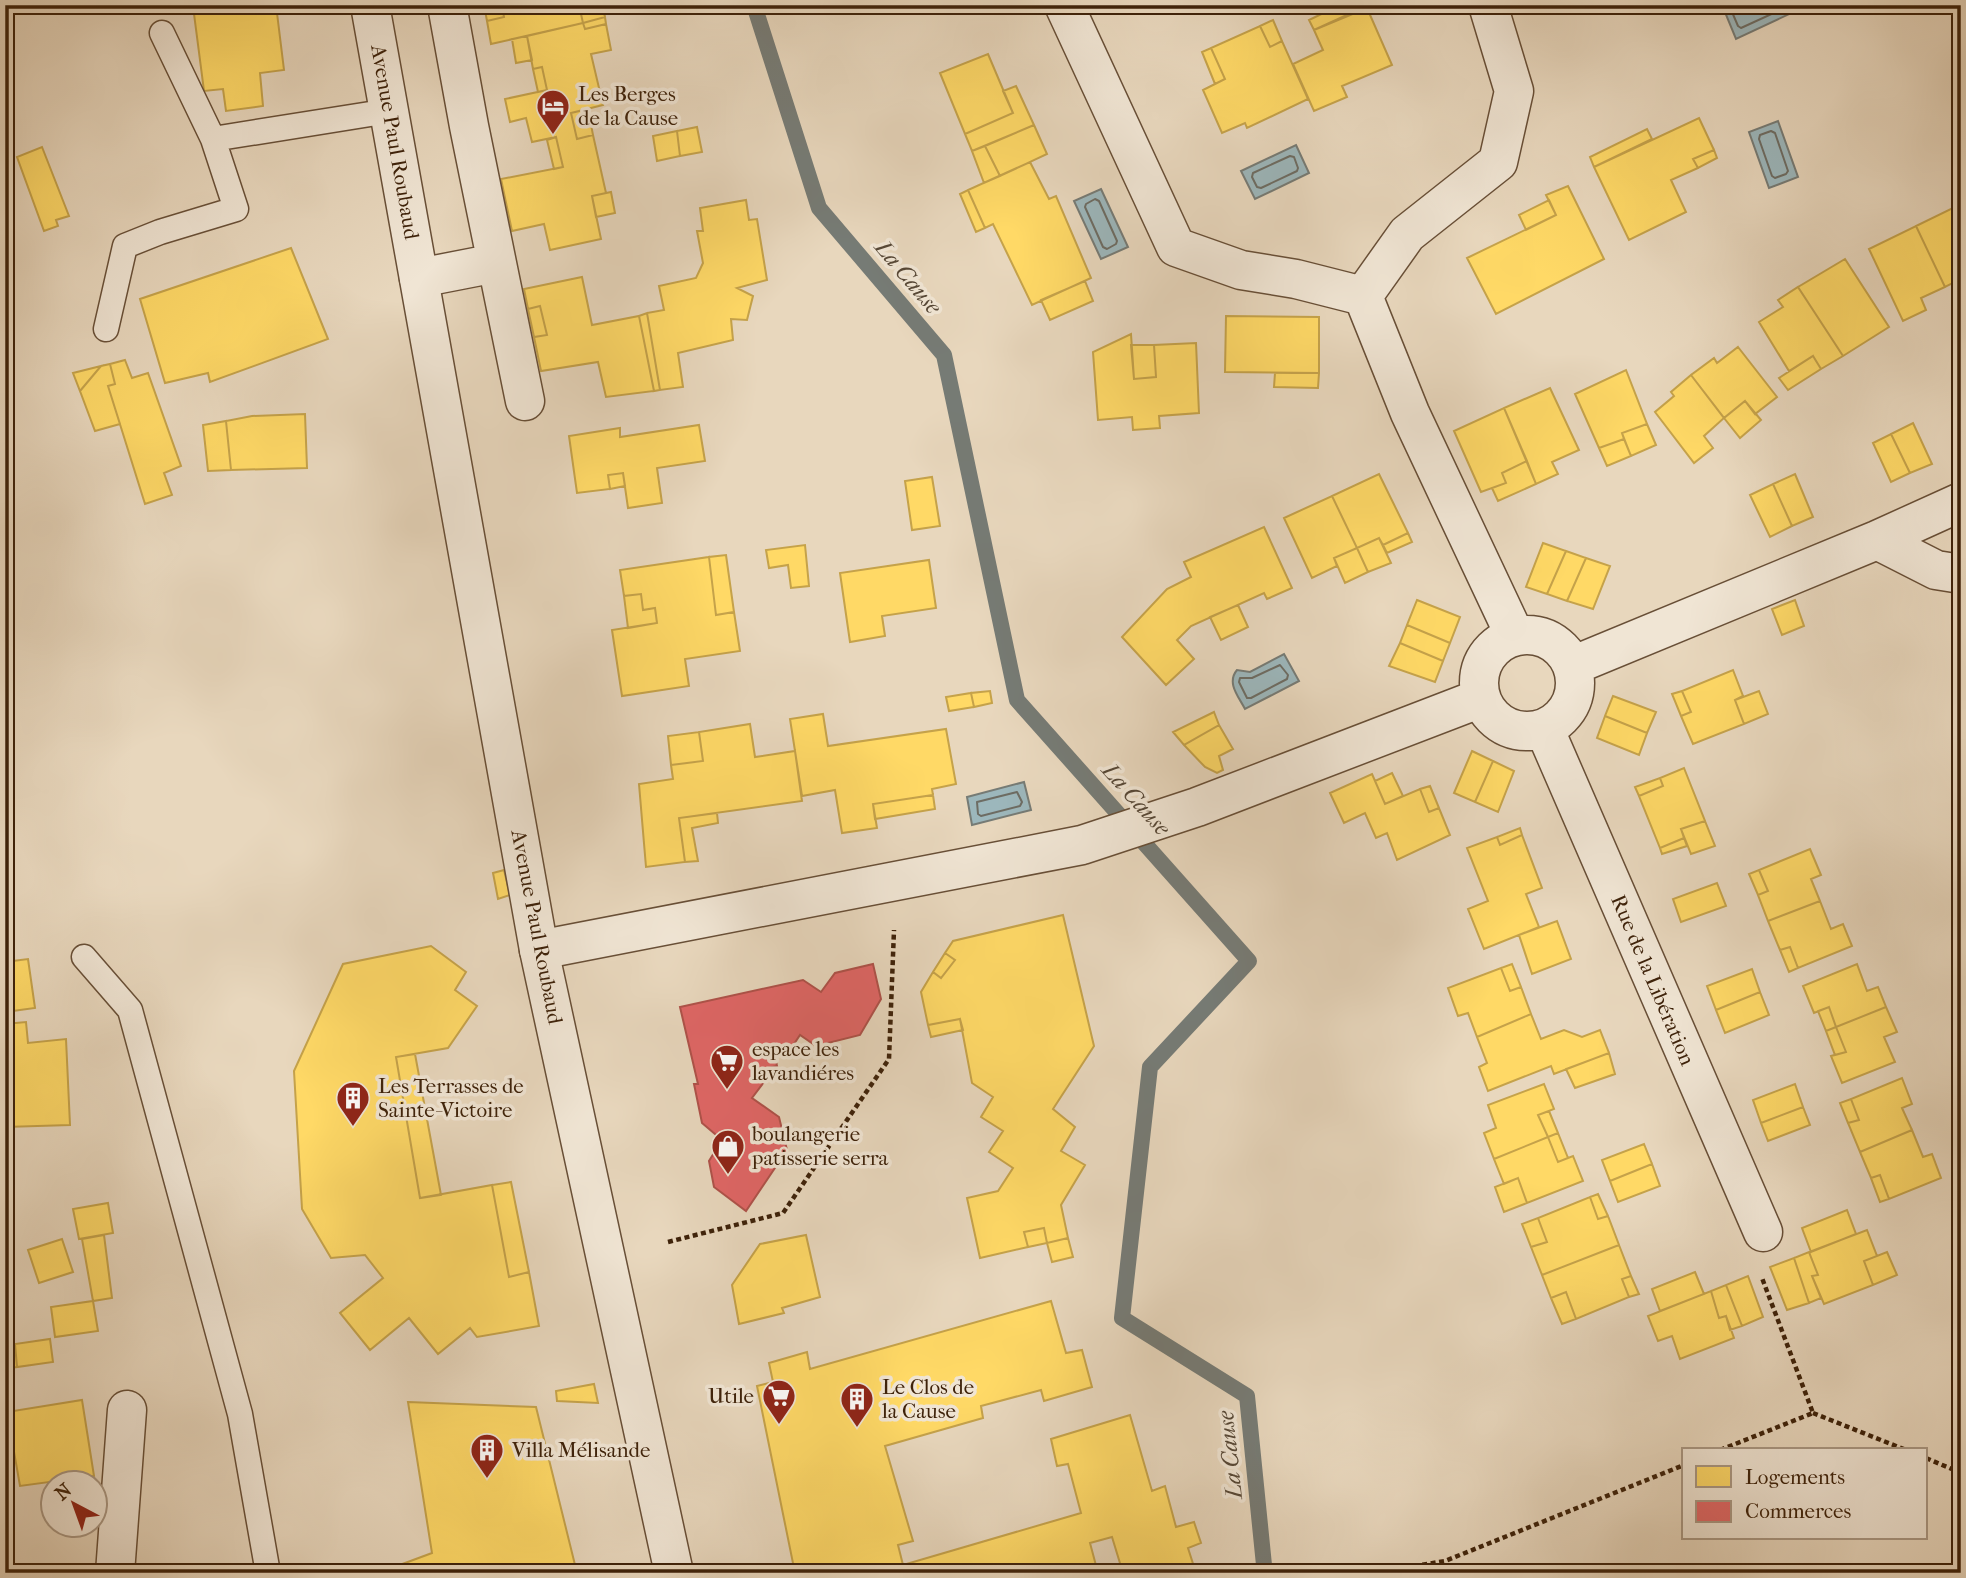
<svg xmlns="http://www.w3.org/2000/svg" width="1966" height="1578" viewBox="0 0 1966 1578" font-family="'IM FELL French Canon',serif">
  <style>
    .water { fill: #9cb7bc; stroke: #767b75; stroke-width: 2 }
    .homes { fill: #ffd966; stroke: #c5a24a; stroke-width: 2 }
    .shops { fill: #e06666; stroke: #af524a; stroke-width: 2 }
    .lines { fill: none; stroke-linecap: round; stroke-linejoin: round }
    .shore { stroke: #6d6c63; stroke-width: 2 }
    .stream { stroke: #767b75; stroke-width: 16 }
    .service-casing { stroke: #684f37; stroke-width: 27 }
    .minor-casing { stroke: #684f37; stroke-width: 41 }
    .tertiary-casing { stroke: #684f37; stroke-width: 41 }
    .path { stroke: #3e220a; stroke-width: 4.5; stroke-dasharray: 5 3.5; stroke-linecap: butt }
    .service { stroke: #f0e5d4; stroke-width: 24 }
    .minor { stroke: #f0e5d4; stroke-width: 38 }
    .tertiary { stroke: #f0e5d4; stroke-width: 38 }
    .labels { text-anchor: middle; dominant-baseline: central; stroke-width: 7; stroke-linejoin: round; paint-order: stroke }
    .poi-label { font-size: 21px; fill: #3e220a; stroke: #f0e5d4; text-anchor: start }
    .street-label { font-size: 21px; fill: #3e220a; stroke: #f0e5d4 }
    .water-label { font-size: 23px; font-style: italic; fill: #564736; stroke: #f0e5d4 }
  </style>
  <rect width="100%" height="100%" fill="#e8d7bd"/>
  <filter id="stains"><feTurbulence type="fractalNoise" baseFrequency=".00286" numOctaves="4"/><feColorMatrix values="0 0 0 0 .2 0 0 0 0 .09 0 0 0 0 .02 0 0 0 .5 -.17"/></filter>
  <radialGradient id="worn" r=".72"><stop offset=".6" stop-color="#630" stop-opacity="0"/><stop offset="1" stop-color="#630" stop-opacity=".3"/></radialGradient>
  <!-- water -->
  <path class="water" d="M1722 5H1804V7L1736 39Z
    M1778 121 1798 177 1769 188 1749 132Z
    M1296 145 1309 173 1255 199 1241 171Z
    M1101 189 1128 247 1101 259 1074 201Z
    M1284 654 1299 681 1245 709C1239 697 1226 683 1237 670L1250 672Z
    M1024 782 1031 810 972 825 967 797Z"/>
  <!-- homes -->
  <path class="homes" d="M165 5H276L284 70 260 73 263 106 226 111 223 89 204 91 193 6 165 9Z
    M484 5H502L504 17 487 21Z
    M502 5H579L583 23 491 44 487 21 504 17Z
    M579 5H602L605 17 583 23Z
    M1340 5H1345L1349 14 1314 30 1309 20Z
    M1367 8 1392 65 1342 86 1347 97 1314 111 1293 64 1323 50 1314 30Z
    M605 17 606 24 585 29 583 23Z
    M1273 20 1282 41 1270 47 1260 26Z
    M583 23 585 29 606 24 611 50 591 54 603 105 571 113 577 139 593 135 606 193 592 196 601 239 550 250 544 224 512 231 501 179 563 167 556 137 532 142 526 118 510 122 505 99 547 90 542 67 533 69 527 36Z
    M1260 26 1270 47 1282 41 1308 99 1247 128 1245 123 1222 133 1203 90 1225 79 1211 48Z
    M527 36 532 60 516 63 512 39Z
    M1211 48 1225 79 1215 84 1202 52Z
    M988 54 1013 113 965 134 940 73Z
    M542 67 547 90 538 92 533 69Z
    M1016 86 1034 125 972 151 965 134 1013 113 1003 91Z
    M588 109 593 135 577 139 571 113Z
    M1699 118 1714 150 1693 159 1698 168 1671 180 1686 212 1629 240 1594 167Z
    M1034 125 1047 154 1000 176 985 146Z
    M697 127 702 152 680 156 677 131Z
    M1647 129 1652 139 1594 167 1590 157Z
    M677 131 680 156 657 161 653 136Z
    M556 137 563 167 554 169 547 140Z
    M985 146 1000 176 984 183 972 151Z
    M42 147 69 216 56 220 58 226 44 231 17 157Z
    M1714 150 1717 158 1698 168 1693 159Z
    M1030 162 1049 199 1056 196 1091 278 1032 305 993 224 985 228 968 190Z
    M1568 186 1604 259 1496 314 1467 258 1556 215 1546 195Z
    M968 190 985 228 976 232 960 194Z
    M611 192 615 213 596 217 592 196Z
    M746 200 749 220 757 219 767 280 737 288 753 296 747 320 731 319 733 340 678 353 683 387 660 390 647 313 664 310 659 286 696 278 703 263 697 231H703L700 208Z
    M1549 200 1556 215 1526 230 1519 215Z
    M1961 204V279L1945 287 1916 226Z
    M1916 226 1945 287 1921 298 1926 310 1903 321 1869 249Z
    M291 248 328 339 210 382 208 373 165 383 140 299Z
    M1845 259 1889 327 1843 356 1798 287Z
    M582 277 592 325 639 316 654 391 606 397 598 362 541 371 534 337 547 335 540 306 528 309 524 289Z
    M1085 281 1093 301 1050 320 1041 300Z
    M1798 287 1843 356 1821 369 1813 356 1789 371 1759 322 1783 307 1778 300Z
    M540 306 547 335 534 337 528 309Z
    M647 313 660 390 654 391 639 316Z
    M1226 316 1319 317V373L1225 372Z
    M1131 334 1134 379 1156 377 1154 345 1196 343 1199 413 1159 416 1160 428 1133 430 1132 417 1098 420 1093 352Z
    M1131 345H1154L1156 377 1134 379Z
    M1738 347 1777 397 1755 414 1745 401 1724 418 1691 375 1714 358 1717 363Z
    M1813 356 1821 369 1788 390 1779 378Z
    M125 360 132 378 148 373 181 466 164 473 172 495 145 504 108 386 115 384 110 364Z
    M110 364 115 384 108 386 120 424 95 431 80 391 101 366Z
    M101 366 80 391 73 373Z
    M1626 370 1647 424 1622 433 1624 439 1599 448 1575 394Z
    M1275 373H1319L1318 388 1274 387Z
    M1691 375 1724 418 1704 436 1713 448 1694 463 1655 412 1674 396 1671 392Z
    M1550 388 1579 450 1552 462 1558 474 1536 484 1504 408Z
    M1745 401 1761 420 1740 438 1724 418Z
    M1504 408 1527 461 1502 473 1506 483 1481 492 1454 431Z
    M305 414 307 468 231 470 226 421 252 416Z
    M226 421 231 470 208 471 203 425Z
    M1913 423 1932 464 1910 473 1891 434Z
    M1647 424 1656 445 1631 456 1622 433Z
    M699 425 705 461 657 468 662 503 628 508 623 473 608 475 610 489 577 493 569 436 620 428V437Z
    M1891 434 1910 473 1891 482 1873 443Z
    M1624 439 1631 456 1607 466 1599 448Z
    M1527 461 1536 484 1498 501 1492 488 1506 483 1502 473Z
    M623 473 625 486 610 489 608 475Z
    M1379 474 1408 533 1383 545 1379 538 1357 548 1332 496Z
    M1795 474 1813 517 1792 526 1773 484Z
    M932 477 940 526 912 530 905 481Z
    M1773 484 1792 526 1770 537 1750 495Z
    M1332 496 1357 548 1334 558 1337 566 1312 578 1284 518Z
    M1264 527 1292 588 1267 599 1264 593 1191 626 1177 640 1194 659 1166 685 1122 637 1167 589 1191 577 1184 562Z
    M1408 533 1412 542 1387 553 1383 545Z
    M1379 538 1391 563 1368 572 1357 548Z
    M1543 543 1566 551 1547 594 1526 587Z
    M805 545 809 586 791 588 788 565 769 568 766 550Z
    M1357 548 1368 572 1345 583 1334 558Z
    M1566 551 1586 558 1567 601 1547 594Z
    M726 555 734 612 716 615 709 557Z
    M709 557 716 615 734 612 740 651 685 659 689 686 622 696 612 630 657 623 655 608 643 610 641 594 624 596 620 570Z
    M1586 558 1610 566 1593 609 1567 601Z
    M929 560 936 608 882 616 885 636 850 642 840 573Z
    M641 594 643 610 655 608 657 623 628 628 624 596Z
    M1417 600 1460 617 1450 643 1407 625Z
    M1795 600 1804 626 1782 635 1772 609Z
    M1238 605 1248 627 1221 640 1210 617Z
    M1407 625 1450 643 1443 661 1400 643Z
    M1400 643 1443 661 1435 682 1389 666Z
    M1733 670 1743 696 1735 700 1744 724 1693 744 1681 716 1691 712 1682 691Z
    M990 691 992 703 974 707 971 693Z
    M1682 691 1691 712 1681 716 1672 694Z
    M1759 691 1768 714 1744 724 1735 700Z
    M971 693 974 707 949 711 946 697Z
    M1613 696 1656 712 1647 733 1605 716Z
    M1214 712 1219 725 1184 745 1173 732Z
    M823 714 828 746 946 729 956 784 932 789 933 795 873 804 877 828 842 833 835 790 802 796 795 751 790 719Z
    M1605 716 1647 733 1639 755 1597 738Z
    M750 724 755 757 795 751 802 801 679 818 685 862 646 867 639 784 673 779 671 765 703 761 699 732Z
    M1219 725 1233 749 1219 756 1223 770 1217 773 1205 767 1184 745Z
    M699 732 703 761 671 765 668 736Z
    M1472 751 1493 761 1475 802 1454 793Z
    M1493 761 1514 771 1498 812 1475 802Z
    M1684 768 1705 821 1681 829 1684 838 1660 848 1639 796 1663 786 1660 778Z
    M1392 773 1403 796 1385 804 1375 781Z
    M1372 774 1385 804 1420 789 1429 812 1439 808 1450 835 1397 860 1387 833 1376 838 1365 813 1344 823 1330 793Z
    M1660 778 1663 786 1639 796 1635 787Z
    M1430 786 1439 808 1429 812 1420 789Z
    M933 795 935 809 875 819 873 804Z
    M717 813 718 823 692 828 698 861 685 862 679 818Z
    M1705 821 1715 846 1691 854 1681 829Z
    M1520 828 1522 835 1500 845 1497 837Z
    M1522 835 1542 888 1526 894 1539 927 1484 949 1468 909 1488 901 1467 848 1497 837 1500 845Z
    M1684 838 1687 846 1662 854 1660 848Z
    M1810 849 1821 875 1811 879 1820 901 1768 921 1758 895 1768 891 1759 870Z
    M504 870 510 895 498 899 493 873Z
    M1759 870 1768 891 1758 895 1749 874Z
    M1717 883 1726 906 1681 922 1673 899Z
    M1820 901 1831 929 1843 924 1852 946 1798 968 1790 947 1780 950 1768 921Z
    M1063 915 1094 1046 1053 1109 1075 1127 1061 1151 1085 1165 1061 1205 1068 1238 1047 1243 1044 1228 1024 1232 1028 1247 980 1258 967 1198 998 1191 1013 1168 989 1152 1003 1131 981 1117 993 1097 972 1083 960 1019 928 1025 921 992 933 972 941 978 955 960 945 953 953 941Z
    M1557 921 1571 959 1532 974 1519 935Z
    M431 946 466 972 455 990 477 1006 448 1048 396 1057 420 1198 492 1185 509 1277 529 1272 539 1326 477 1337 470 1328 438 1354 409 1318 370 1350 340 1313 383 1278 365 1255 331 1258 302 1209 294 1071 343 964Z
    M1790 947 1798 968 1789 972 1780 950Z
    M945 953 955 960 941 978 933 972Z
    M28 959 35 1008 5 1012V962Z
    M1512 964 1521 987 1510 991 1501 968Z
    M1857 964 1867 991 1878 987 1886 1007 1836 1027 1829 1007 1814 1013 1803 986Z
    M1501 968 1510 991 1521 987 1531 1014 1477 1037 1468 1013 1458 1016 1448 988Z
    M1752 969 1760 992 1716 1010 1707 986Z
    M1760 992 1769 1015 1725 1033 1716 1010Z
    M1829 1007 1836 1027 1826 1031 1818 1011Z
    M1886 1007 1897 1032 1884 1037 1895 1062 1842 1083 1831 1056 1846 1052 1836 1027Z
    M1531 1014 1541 1039 1564 1030 1582 1037 1600 1030 1609 1053 1554 1074 1551 1066 1488 1091 1479 1067 1487 1063 1477 1037Z
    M960 1019 963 1030 931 1037 928 1025Z
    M26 1022 28 1043 66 1039 70 1125 5 1127V1024Z
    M1836 1027 1846 1052 1835 1055 1826 1031Z
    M1609 1053 1615 1074 1575 1088 1566 1069Z
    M415 1054 441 1195 420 1198 396 1057Z
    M1902 1078 1912 1104 1902 1108 1912 1130 1860 1152 1848 1123 1859 1120 1851 1099Z
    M1544 1084 1554 1109 1538 1115 1548 1137 1494 1159 1484 1133 1496 1128 1488 1105Z
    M1795 1084 1803 1107 1761 1123 1753 1100Z
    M1851 1099 1859 1120 1848 1123 1840 1103Z
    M1803 1107 1810 1125 1768 1141 1761 1123Z
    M1549 1111 1558 1133 1548 1137 1538 1115Z
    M1912 1130 1923 1157 1932 1154 1941 1178 1889 1199 1880 1175 1871 1178 1860 1152Z
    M1558 1133 1568 1158 1558 1162 1548 1137Z
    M1548 1137 1558 1162 1573 1156 1583 1181 1527 1203 1518 1178 1504 1184 1494 1159Z
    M1644 1144 1652 1164 1610 1181 1602 1160Z
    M1652 1164 1660 1186 1618 1202 1610 1181Z
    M1880 1175 1889 1199 1880 1202 1871 1178Z
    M1518 1178 1527 1203 1504 1212 1495 1187Z
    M511 1182 529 1272 509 1277 492 1185Z
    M1598 1194 1608 1216 1598 1219 1590 1197Z
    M1590 1197 1598 1219 1608 1216 1619 1245 1542 1275 1531 1247 1547 1242 1538 1218Z
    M108 1203 113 1233 79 1239 73 1209Z
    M1847 1210 1856 1234 1811 1252 1802 1228Z
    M1538 1218 1547 1242 1531 1247 1522 1224Z
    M1044 1228 1047 1243 1028 1247 1024 1232Z
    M1867 1230 1877 1256 1864 1261 1873 1285 1824 1304 1812 1276 1818 1275 1809 1252Z
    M104 1235 112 1298 93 1301 82 1239Z
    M806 1235 820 1297 782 1308 784 1313 739 1324 732 1285 760 1244Z
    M1068 1238 1073 1257 1052 1262 1047 1243Z
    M62 1239 73 1272 39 1283 28 1250Z
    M1619 1245 1631 1276 1622 1279 1629 1297 1576 1319 1566 1292 1551 1298 1542 1275Z
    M1809 1252 1818 1275 1812 1276 1821 1298 1809 1303 1794 1258Z
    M1887 1252 1897 1275 1873 1285 1864 1261Z
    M1794 1258 1809 1303 1787 1310 1770 1267Z
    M1695 1272 1704 1294 1660 1311 1652 1289Z
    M1631 1276 1639 1294 1629 1297 1622 1279Z
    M1748 1276 1763 1317 1742 1326 1726 1285Z
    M1726 1285 1742 1326 1730 1330 1726 1316 1719 1318 1711 1291Z
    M1711 1291 1719 1318 1726 1316 1734 1338 1680 1359 1672 1336 1658 1341 1648 1316Z
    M1566 1292 1576 1319 1562 1324 1551 1298Z
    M93 1301 98 1331 55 1337 51 1307Z
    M1051 1301 1066 1353 1082 1350 1092 1387 1044 1401 1041 1390 981 1406 983 1418 885 1446 913 1541 898 1545 903 1565 1081 1513 1068 1464 1057 1466 1051 1439 1130 1415 1152 1491 1165 1486 1176 1527 1194 1522 1201 1543 1188 1548 1196 1573H1123L1112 1537 1090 1543 1098 1573H795L757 1386 773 1382 769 1363 807 1352 810 1369Z
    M50 1339 53 1362 17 1367 15 1344Z
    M15 1344 17 1367 5 1369V1345Z
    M594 1384 598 1403 557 1401 556 1391Z
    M82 1400 94 1476 20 1486 7 1412Z
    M408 1402 536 1407 577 1573H378L432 1553Z"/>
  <!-- shops -->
  <path class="shops" d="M873 964 881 999 860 1035 816 1046 800 1035 788 1053 775 1056 777 1066 768 1068 770 1074 752 1098 779 1117 787 1150 746 1211 714 1187 709 1161 722 1140 702 1123 694 1084H698L680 1007 803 980 821 992 835 973Z"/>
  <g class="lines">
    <!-- shore -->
    <path class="shore" d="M1729 5 1738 26 1741 28 1791 5
      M1771 131 1775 133 1788 171 1786 174 1775 178 1772 176 1759 139 1760 135Z
      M1290 156 1294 157 1298 168 1297 171 1261 188 1257 187 1252 177 1253 173Z
      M1095 199 1099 201 1117 241 1116 244 1107 249 1103 247 1085 207 1086 204Z
      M1280 665 1288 675 1287 679 1251 698H1247L1239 682 1240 678H1252Z
      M1017 792 1022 802 1020 806 981 816 978 814 977 802Z"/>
    <!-- stream -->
    <path class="stream" d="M754 5 819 208 944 355 1017 700 1249 961 1150 1067 1122 1318 1247 1396 1264 1565"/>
    <defs>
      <path id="service" d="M162 33 213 139 389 111
        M106 329 125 246 160 232 236 209 213 139
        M84 957 130 1010 240 1414 268 1573"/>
      <path id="minor" d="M447 5 469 126 525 401
        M1064 5 1176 247 1241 270 1296 279 1363 296
        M1488 5 1514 91 1498 162 1407 234 1363 296 1410 413 1515 636
        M419 278 496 263
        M1877 540 1936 570 1961 574
        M1479 683a48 48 0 1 1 96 0a48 48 0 1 1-96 0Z
        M1572 666 1877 540 1961 502
        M1544 728 1763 1232
        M539 950 1082 845 1197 807 1481 698
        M115 1573 127 1410"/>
      <path id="tertiary" d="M370 5 539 950 674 1573"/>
    </defs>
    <!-- service casing -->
    <use href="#service" class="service-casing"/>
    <!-- minor casing -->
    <use href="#minor" class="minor-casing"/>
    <!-- tertiary casing -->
    <use href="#tertiary" class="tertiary-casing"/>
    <!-- path -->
    <path class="path" d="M668 1242 783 1213 889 1059 894 930
      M1813 1413 1906 1450
      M1720 1450 1813 1413 1762 1278
      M1926 1458 1961 1473
      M1372 1573 1445 1561 1684 1465"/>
    <!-- service -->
    <use href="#service" class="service"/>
    <!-- minor -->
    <use href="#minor" class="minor"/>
    <!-- tertiary -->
    <use href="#tertiary" class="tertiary"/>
  </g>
  <!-- icons -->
  <defs>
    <symbol id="hotel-pin" viewBox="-11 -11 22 30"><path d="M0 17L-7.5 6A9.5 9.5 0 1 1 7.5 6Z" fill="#8f2418" stroke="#f0e5d4"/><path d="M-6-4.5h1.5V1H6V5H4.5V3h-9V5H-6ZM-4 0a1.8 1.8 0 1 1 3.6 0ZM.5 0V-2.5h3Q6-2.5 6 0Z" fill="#fff"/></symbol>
    <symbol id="supermarket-pin" viewBox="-11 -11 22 30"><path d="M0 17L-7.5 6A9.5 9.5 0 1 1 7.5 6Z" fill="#8f2418" stroke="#f0e5d4"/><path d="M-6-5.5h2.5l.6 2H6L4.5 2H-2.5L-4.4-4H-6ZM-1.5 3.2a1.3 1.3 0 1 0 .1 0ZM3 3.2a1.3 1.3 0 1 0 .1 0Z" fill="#fff"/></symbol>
    <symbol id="building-pin" viewBox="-11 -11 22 30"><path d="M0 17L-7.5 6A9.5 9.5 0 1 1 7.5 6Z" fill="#8f2418" stroke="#f0e5d4"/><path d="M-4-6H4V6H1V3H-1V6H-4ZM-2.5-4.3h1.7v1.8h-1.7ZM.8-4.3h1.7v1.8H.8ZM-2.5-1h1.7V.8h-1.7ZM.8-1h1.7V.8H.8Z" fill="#fff"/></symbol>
    <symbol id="shop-pin" viewBox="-11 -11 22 30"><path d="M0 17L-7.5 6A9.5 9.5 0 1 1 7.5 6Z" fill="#8f2418" stroke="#f0e5d4"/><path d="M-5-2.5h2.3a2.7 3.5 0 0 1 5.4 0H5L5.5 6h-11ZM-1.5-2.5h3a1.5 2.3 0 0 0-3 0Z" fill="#fff"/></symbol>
  </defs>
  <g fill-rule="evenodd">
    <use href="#hotel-pin" x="534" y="87" width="38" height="52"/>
    <use href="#supermarket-pin" x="708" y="1042" width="38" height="52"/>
    <use href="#building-pin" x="334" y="1079" width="38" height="52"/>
    <use href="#shop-pin" x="709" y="1127" width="38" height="52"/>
    <use href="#supermarket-pin" x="760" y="1377" width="38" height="52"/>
    <use href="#building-pin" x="838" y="1380" width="38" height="52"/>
    <use href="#building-pin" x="468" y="1431" width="38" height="52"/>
  </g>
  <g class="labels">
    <!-- poi labels -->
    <g class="poi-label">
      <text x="578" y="94">Les Berges<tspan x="578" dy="24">de la Cause</tspan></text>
      <text x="752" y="1049">espace les<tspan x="752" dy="24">lavandiéres</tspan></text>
      <text x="378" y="1086">Les Terrasses de<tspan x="378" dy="24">Sainte-Victoire</tspan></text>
      <text x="752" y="1134">boulangerie<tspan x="752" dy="24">patisserie serra</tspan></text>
      <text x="882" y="1387">Le Clos de<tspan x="882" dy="24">la Cause</tspan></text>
      <text x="754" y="1396" text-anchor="end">Utile</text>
      <text x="512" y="1450">Villa Mélisande</text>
    </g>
    <!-- street labels -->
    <g class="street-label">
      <text transform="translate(395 142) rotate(80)">Avenue Paul Roubaud</text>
      <text transform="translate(537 927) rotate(79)">Avenue Paul Roubaud</text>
      <text transform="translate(1653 980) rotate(67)">Rue de la Libération</text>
    </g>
    <!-- water labels -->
    <g class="water-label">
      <text transform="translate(908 277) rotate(50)">La Cause</text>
      <text transform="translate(1136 799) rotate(48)">La Cause</text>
      <text transform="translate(1230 1455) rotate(-96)">La Cause</text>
    </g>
  </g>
  <!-- margin -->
  <rect width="1966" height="1578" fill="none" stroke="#e8d7bd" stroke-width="28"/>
  <rect x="7" y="7" width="1952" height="1564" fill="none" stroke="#3e220a" stroke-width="3.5"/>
  <rect x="14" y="14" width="1938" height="1550" fill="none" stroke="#3e220a" stroke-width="2"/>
  <!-- legend -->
  <rect x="1682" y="1448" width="245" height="91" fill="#f0e5d4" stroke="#a99783" stroke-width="2"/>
  <rect x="1696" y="1466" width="35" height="21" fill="#ffd966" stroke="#a99783" stroke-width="2"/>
  <text x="1745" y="1484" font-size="21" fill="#3e220a">Logements</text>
  <rect x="1696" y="1501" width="35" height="21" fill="#e06666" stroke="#a99783" stroke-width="2"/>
  <text x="1745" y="1518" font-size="21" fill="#3e220a">Commerces</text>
  <!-- north arrow -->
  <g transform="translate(74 1504) rotate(319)"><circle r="33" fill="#f0e5d4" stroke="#a99783" stroke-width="2"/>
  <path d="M0-5L12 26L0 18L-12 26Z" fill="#8f2418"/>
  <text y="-10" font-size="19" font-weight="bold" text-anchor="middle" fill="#3e220a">N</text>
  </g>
  <rect width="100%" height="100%" filter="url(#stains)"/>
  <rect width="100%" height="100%" fill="url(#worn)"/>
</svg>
